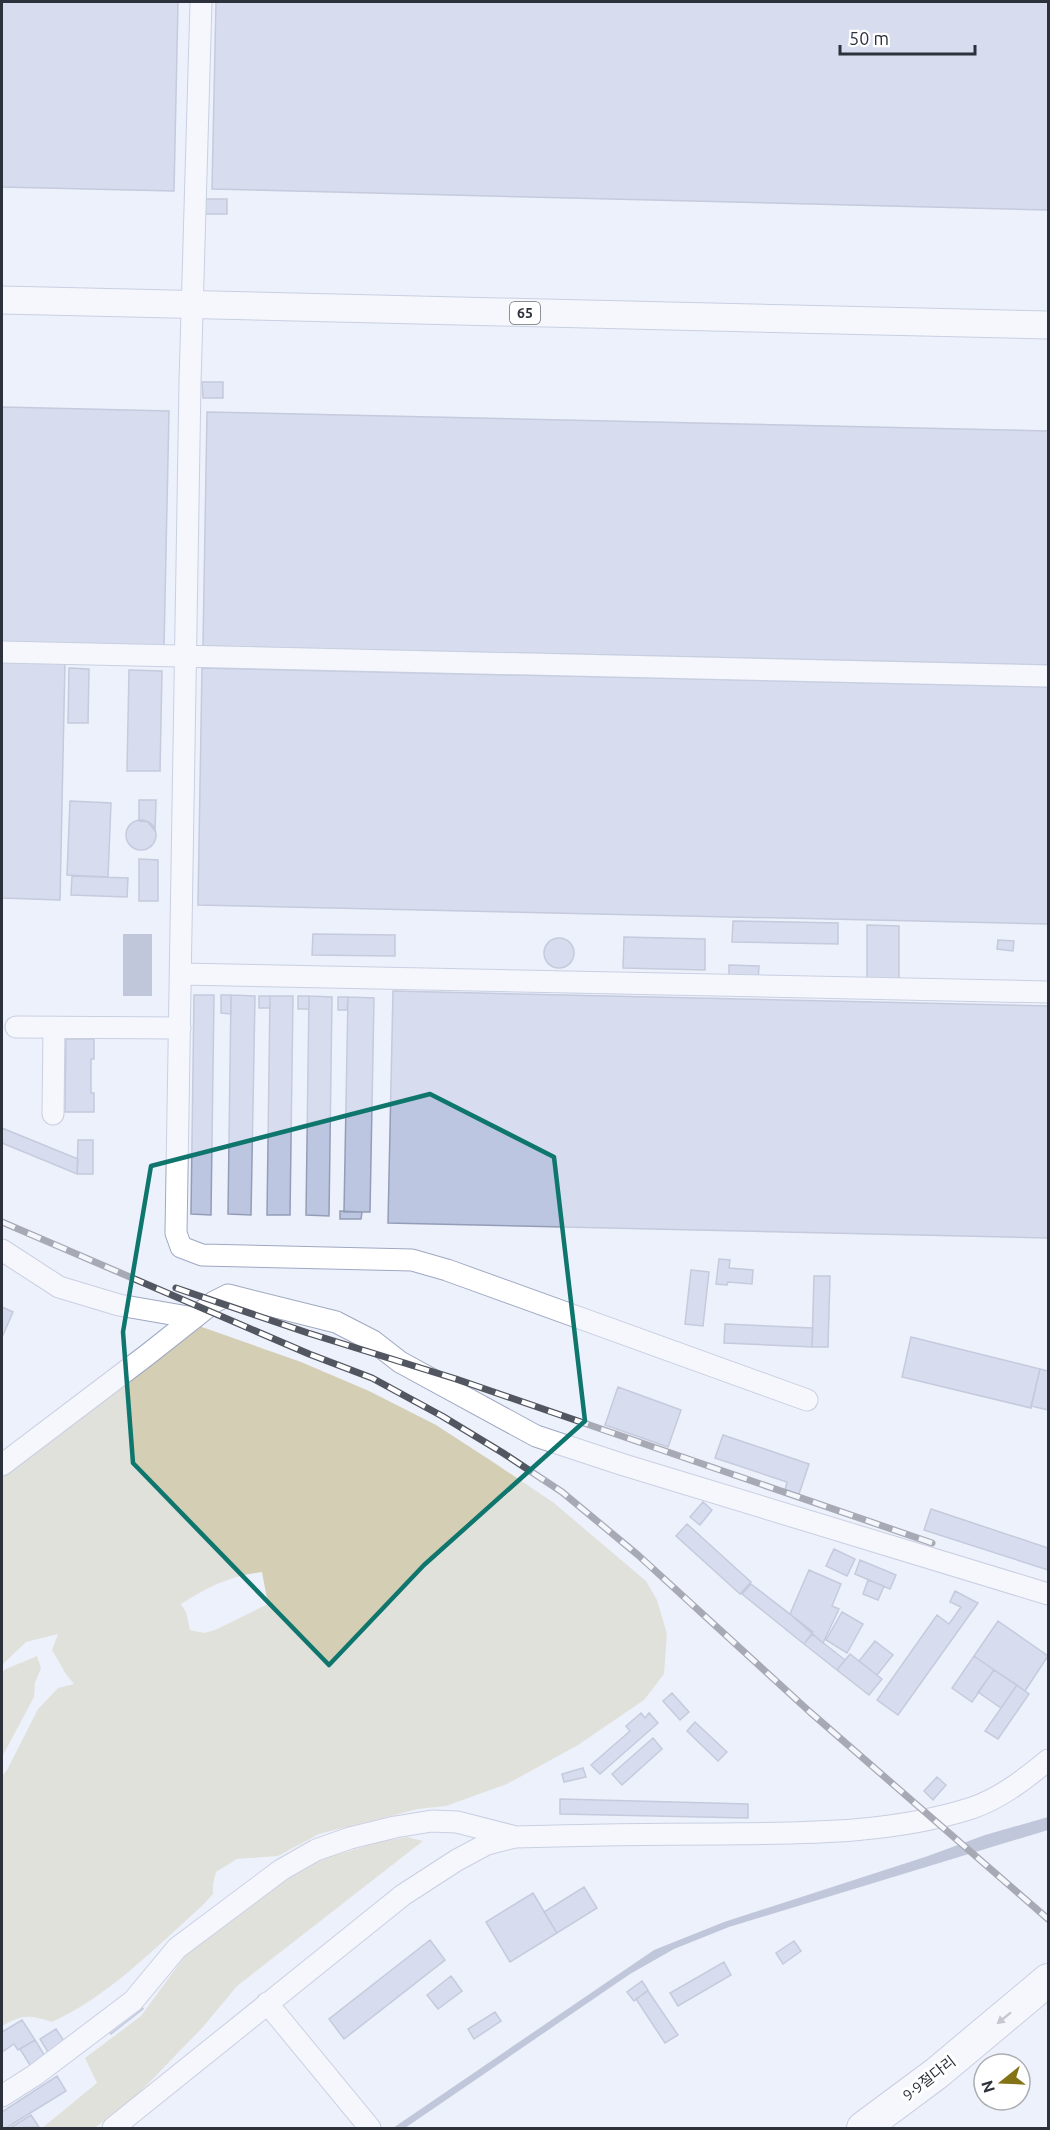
<svg xmlns="http://www.w3.org/2000/svg" width="1050" height="2130" viewBox="0 0 1050 2130" font-family="Ubuntu,'Noto Sans KR',sans-serif">
  <style>
    .green { fill: #d3ceb4; fill-rule: evenodd }
    .water { fill: #8c96b3 }
    .building { fill: #bcc6e1; stroke: #949db7; stroke-width: 1.5 }
    .lines { fill: none; stroke-linecap: round; stroke-linejoin: round }
    .minor-casing { stroke: #9ea8c2; stroke-width: 23 }
    .major-casing { stroke: #9ea8c2; stroke-width: 29 }
    .highway-casing { stroke: #9ea8c2; stroke-width: 34 }
    .minor { stroke: #fff; stroke-width: 21 }
    .major { stroke: #fff; stroke-width: 27 }
    .highway { stroke: #fff; stroke-width: 32 }
    .rail-casing { stroke: #525660; stroke-width: 7 }
    .rail { stroke: #fff; stroke-width: 4.5; stroke-dasharray: 14; stroke-linecap: butt }
    .oneway { fill: #96989d }
    .marked { fill: none; stroke: #0f766e; stroke-width: 4.5; stroke-linejoin: round }
    .labels { text-anchor: middle; dominant-baseline: central; stroke-width: 6; stroke-linejoin: round; paint-order: stroke }
    .shield { fill: #fff; stroke: #6c6f76; stroke-width: 1.5 }
    .shield-label { font-size: 14px; font-weight: bold; fill: #2d313b }
    .street-label { font-size: 15px; fill: #2d313b; stroke: #fff }
  </style>
  <rect width="100%" height="100%" fill="#edf1fc"/>
  <!-- green -->
  <path class="green" d="M199 1326 301 1362 369 1391 436 1425 493 1462 554 1503 646 1581 657 1600 667 1634 664 1674 644 1700 578 1745 507 1784 446 1806 418 1809 319 1834 278 1856 237 1859 216 1872 213 1884V1894L202 1906C156 1947 109 1996 52 2022 28 2015 24 2014 2 2026V1776L7 1770 38 1709 58 1688 74 1684 66 1674 52 1650 58 1634 26 1642 2 1665V1477ZM262 1572 268 1604 215 1630 204 1633 190 1630 186 1612 181 1604C208 1587 230 1576 262 1572Z
    M37 1656 41 1668 35 1683 34 1697 2 1757V1672L6 1669Z
    M407 1837 423 1841 237 1986 203 2027 138 2094 95 2128H42L97 2083 85 2058 141 2016 193 1945 271 1889 325 1858 380 1842Z"/>
  <!-- water -->
  <path class="water" d="M123 934H152V996H123Z
    M1048 1817V1830L729 1927 674 1949 630 1974 405 2128H393L654 1950 724 1922 928 1856 985 1835Z"/>
  <!-- building -->
  <path class="building" d="M2 2H178L174 191 2 187Z
    M216 2H1048V210L212 189Z
    M204 199H227V214H204Z
    M202 382H223V398H203Z
    M2 407 169 411 164 646 2 642Z
    M207 412 1048 431V665L203 646Z
    M2 660 65 661 60 900 2 898Z
    M69 668 89 669 88 723H68Z
    M202 668 1048 687V924L198 905Z
    M129 670 162 671 160 771H127Z
    M139 800H156L155 831 148 822 139 821Z
    M70 801 111 803 108 877 67 875Z
    M126 835a15 15 0 1 1 30 0a15 15 0 1 1-30 0Z
    M139 859 158 860V901H139Z
    M72 876 128 878 127 897 71 895Z
    M733 921 838 923V944L732 942Z
    M867 925 899 926V981H867Z
    M313 934 395 935V956L312 955Z
    M624 937 705 939V970L623 968Z
    M544 953a15 15 0 1 1 30 0a15 15 0 1 1-30 0Z
    M998 940 1014 941 1013 951 997 949Z
    M729 965 759 966 758 980 729 979Z
    M393 991 1048 1006V1238L388 1223Z
    M194 995H214L211 1215 191 1214Z
    M221 995H231V1014L221 1013Z
    M231 995 255 996 251 1215 228 1214Z
    M259 996H270V1008H259Z
    M270 996H293L290 1215H267Z
    M298 996H309V1009H298Z
    M309 996 332 997 329 1216 306 1215Z
    M338 997H348L347 1010H338Z
    M348 997 374 998 370 1212H344Z
    M66 1039H94V1059H91V1093H94V1112H65Z
    M2 1128 78 1159 77 1174 2 1143Z
    M78 1140H93V1174H77Z
    M340 1211 362 1212 361 1219H340Z
    M719 1259 730 1260 729 1268 753 1270 752 1284 728 1282 727 1285 716 1284Z
    M691 1270 709 1272 703 1326 685 1324Z
    M814 1276H830L828 1347H812Z
    M2 1307 13 1312 3 1335 2 1334Z
    M725 1324 813 1328 812 1347 724 1343Z
    M911 1337 1040 1369 1031 1408 902 1377Z
    M1040 1369 1048 1371V1410L1031 1406Z
    M618 1387 681 1410 668 1447 605 1425Z
    M723 1435 809 1464 799 1494 785 1490 787 1482 715 1458Z
    M703 1502 712 1510 700 1525 690 1517Z
    M931 1509 1048 1548V1570L924 1530Z
    M687 1524 751 1582 740 1594 676 1536Z
    M834 1549 855 1559 847 1576 826 1566Z
    M860 1560 896 1575 890 1589 855 1574Z
    M809 1570 841 1584 832 1606 839 1609 823 1643 790 1614Z
    M868 1580 884 1586 878 1600 863 1594Z
    M751 1584 813 1632 804 1644 742 1594Z
    M955 1591 978 1603 898 1715 877 1700 937 1615 949 1624 961 1607 950 1602Z
    M842 1612 863 1624 847 1653 826 1640Z
    M998 1621 1048 1656 1025 1691 974 1656Z
    M812 1634 845 1660 837 1670 804 1644Z
    M875 1641 893 1655 877 1675 859 1661Z
    M850 1654 882 1679 869 1695 837 1670Z
    M974 1656 994 1670 972 1702 952 1688Z
    M994 1670 1017 1685 1001 1708 978 1692Z
    M1017 1685 1029 1694 998 1739 985 1731Z
    M672 1693 689 1712 680 1720 663 1701Z
    M641 1713 645 1718 649 1713 658 1723 600 1774 591 1765 630 1731 626 1726Z
    M695 1722 727 1752 718 1761 687 1731Z
    M653 1738 662 1749 622 1785 612 1774Z
    M583 1768 586 1777 564 1782 562 1774Z
    M937 1777 946 1785 933 1800 924 1791Z
    M560 1799 748 1804V1818L560 1814Z
    M584 1887 597 1908 557 1933 544 1912Z
    M533 1893 557 1933 510 1962 486 1922Z
    M430 1940 445 1960 344 2039 329 2019Z
    M794 1941 801 1951 783 1964 776 1953Z
    M724 1962 731 1975 678 2006 670 1993Z
    M451 1976 462 1991 438 2009 427 1995Z
    M642 1981 648 1990 634 2001 627 1992Z
    M648 1991 678 2035 665 2043 636 1999Z
    M137 2002 143 2009 111 2034 106 2027Z
    M495 2012 501 2021 474 2039 468 2029Z
    M22 2020 35 2040 18 2050 14 2044 2 2052V2032Z
    M56 2029 68 2047 51 2057 40 2039Z
    M35 2040 48 2061 33 2070 20 2049Z
    M57 2076 66 2091 6 2128H2V2112Z
    M31 2115 39 2127 10 2128Z"/>
  <g class="lines">
    <defs>
      <path id="minor" d="M201 2 190 382 176 1233 181 1247 202 1255 412 1260 447 1270 807 1400
        M2 652 1048 676
        M181 974 1048 992
        M16 1027 180 1028
        M53 1114 54 1027
        M2 1250 59 1287 119 1305 194 1318
        M2 1465 147 1355 214 1302 228 1295 336 1322 373 1341 400 1362 536 1436 624 1465 1048 1594
        M267 2003 370 2128
        M2 2096 35 2075 133 2001 177 1948 281 1870 316 1850 350 1838 395 1827 432 1821 457 1822 512 1836
        M113 2128 403 1895 457 1860 487 1844 515 1837C584 1835 652 1834 720 1834 804 1833 891 1834 972 1808 1001 1798 1025 1779 1048 1760"/>
      <path id="major" d="M2 300C350 311 700 314 1048 325"/>
      <path id="highway" d="M863 2128 937 2073 1048 1980"/>
    </defs>
    <!-- minor casing -->
    <use href="#minor" class="minor-casing"/>
    <!-- major casing -->
    <use href="#major" class="major-casing"/>
    <!-- highway casing -->
    <use href="#highway" class="highway-casing"/>
    <!-- minor -->
    <use href="#minor" class="minor"/>
    <!-- major -->
    <use href="#major" class="major"/>
    <!-- highway -->
    <use href="#highway" class="highway"/>
    <defs>
      <path id="rail" d="M2 1222 309 1354 372 1378 442 1416 503 1453 562 1492 638 1555 810 1712 1048 1919
        M176 1288 308 1333 456 1379 932 1543"/>
    </defs>
    <!-- rail casing -->
    <use href="#rail" class="rail-casing"/>
    <!-- rail -->
    <use href="#rail" class="rail"/>
  </g>
  <!-- one-way arrows -->
  <defs><path id="oneway-solid" d="M-6-.8H1V-3.2L6.5 0L1 3.2V.8H-6Z" transform="scale(1.5)"/></defs>
  <use class="oneway" href="#oneway-solid" transform="translate(1004 2018) rotate(141)"/>
  <!-- marked area -->
  <path d="M0 0H1050V2130H0ZM430 1094 554 1157 585 1421 424 1565 329 1665 133 1463 123 1332 151 1166Z" fill="#edf1fc" fill-opacity=".55" fill-rule="evenodd"/>
  <path class="marked" d="M430 1094 554 1157 585 1421 424 1565 329 1665 133 1463 123 1332 151 1166Z"/>
  <g class="labels">
    <!-- shield labels -->
    <rect class="shield" x="510" y="302" width="30" height="22" rx="4.5"/>
    <g class="shield-label">
      <text x="525" y="313">65</text>
    </g>
    <!-- street labels -->
    <g class="street-label">
      <text transform="translate(929 2078) rotate(-38)">9·9절다리</text>
    </g>
  </g>
  <!-- border -->
  <rect width="1050" height="2130" fill="none" stroke="#2d313b" stroke-width="6"/>
  <!-- north arrow -->
  <g transform="translate(1002 2082) rotate(252)"><circle r="28" fill="#ffffff" stroke="#abadb1" stroke-width="1.5"/>
  <path d="M0-4.5L10 22L0 15L-10 22Z" fill="#847315"/>
  <text y="-9" font-size="16" font-weight="bold" text-anchor="middle" fill="#2d313b">N</text>
  </g>
  <!-- scale -->
  <path d="M840 45v9h135v-9" fill="none" stroke="#2d313b" stroke-width="3"/>
  <text x="849" y="45" font-size="18" fill="#2d313b" stroke="#ffffff" stroke-width="4.5" paint-order="stroke">50 m</text>
</svg>
